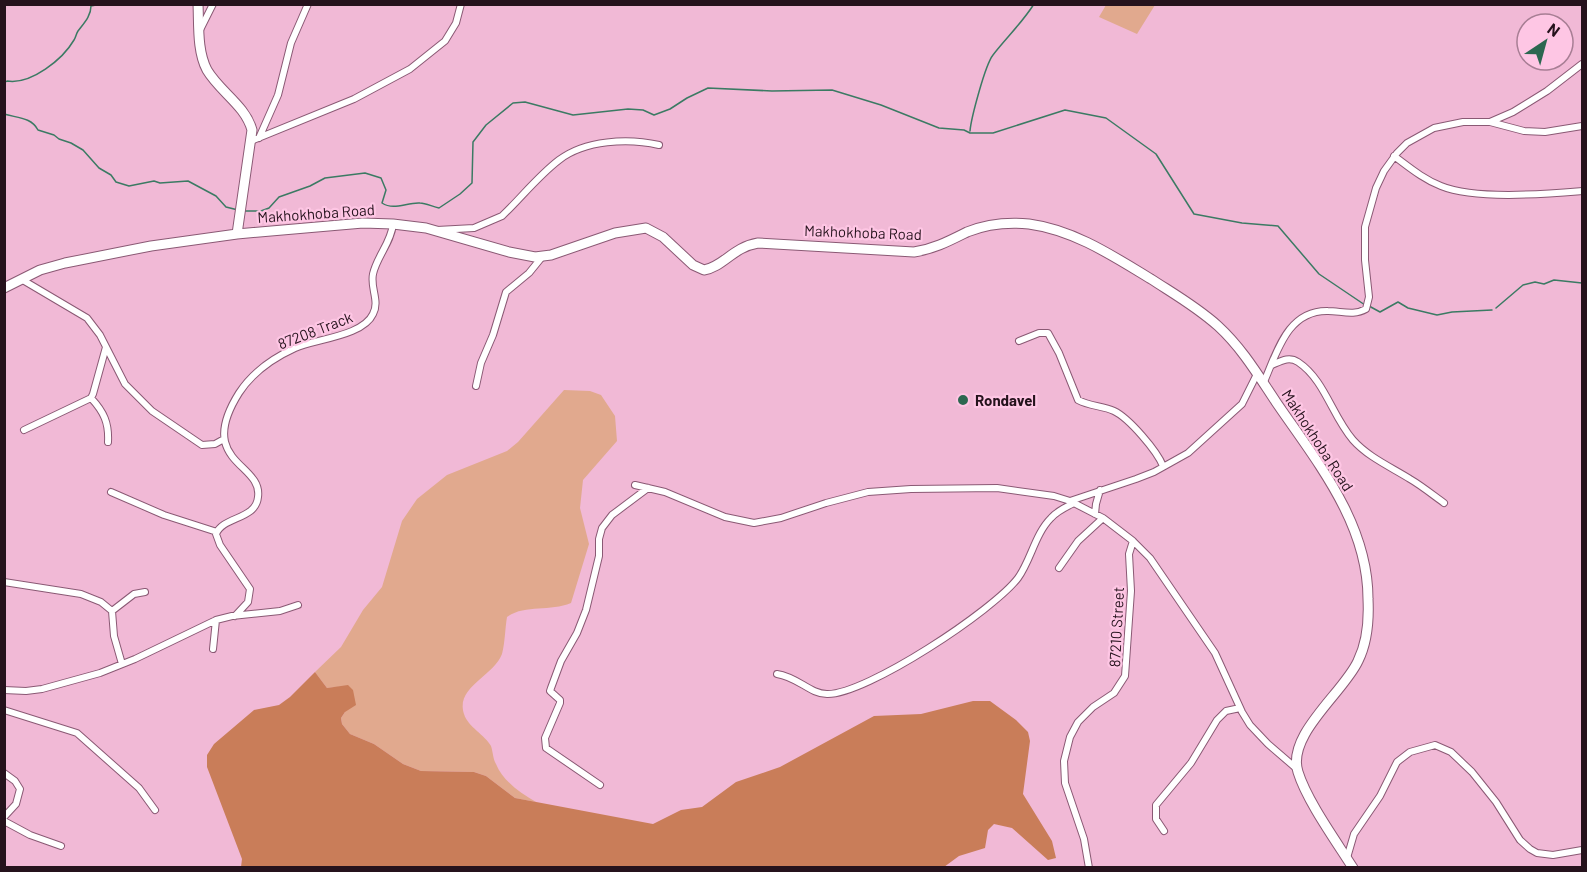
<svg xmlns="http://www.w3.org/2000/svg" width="1587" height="872" viewBox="0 0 1587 872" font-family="Barlow,sans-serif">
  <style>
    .green { fill: #e1a98e }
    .forest { fill: #c97d59 }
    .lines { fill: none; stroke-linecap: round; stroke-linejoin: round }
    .stream { stroke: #3b7a63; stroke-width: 1.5 }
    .street-casing { stroke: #8a5974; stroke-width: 8 }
    .secondary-casing { stroke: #8a5974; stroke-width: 11 }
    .street { stroke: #fff; stroke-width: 6 }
    .secondary { stroke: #fff; stroke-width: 9 }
    .poi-dot { fill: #2c6750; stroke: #fec6e4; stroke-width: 2 }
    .labels { text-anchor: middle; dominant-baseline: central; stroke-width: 4.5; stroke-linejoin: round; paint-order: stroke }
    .street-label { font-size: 15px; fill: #25121c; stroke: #fec6e4 }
    .poi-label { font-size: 15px; font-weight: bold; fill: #25121c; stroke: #fec6e4; text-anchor: start }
  </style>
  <rect width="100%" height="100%" fill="#f1b9d6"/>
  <!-- green -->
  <path class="green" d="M1106 5V4L1155 5 1137 34 1099 17Z
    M564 390 590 391 601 395 615 416 617 441 583 480 580 508 589 544 571 603C550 612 525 604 507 617 505 629 505 643 502 654 494 676 455 687 464 714 468 727 485 735 491 746 493 752 493 759 496 764 503 781 520 793 536 802L515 798 486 776 474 772 421 771 403 764 374 744 350 734 342 724 341 718 345 712 348 686 327 688 315 672 341 647 363 610 382 587 402 521 417 499 447 475 507 451 518 442Z"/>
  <!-- forest -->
  <path class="forest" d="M315 672 327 688 348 685 353 690 356 705 345 712 341 718 342 724 350 734 374 744 403 764 421 771 474 772 486 776 515 798 653 824 681 810 702 807 736 782 780 767 874 716 921 714 973 701H990L1016 720 1028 732 1030 741 1023 794 1052 841 1056 858 1048 860 1012 828 994 824 988 830 985 848 959 856 944 867H241L242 859 207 767V755L214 744 254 710 279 705 290 697Z"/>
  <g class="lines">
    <!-- stream -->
    <path class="stream" d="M4 83 7 81C31 85 63 59 74 40 76 37 76 34 78 31 84 23 91 16 91 6L101 4
      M4 114C17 118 31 117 38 130L54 135 59 139 71 143 83 150 99 168 111 175 116 182 129 186 154 181 160 183 188 181 216 196 226 207 238 210
      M970 131C971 119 985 65 993 55 1006 38 1022 23 1034 4
      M245 211H261L269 208 279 197 310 186 325 178 365 173 381 178 386 190 382 203C394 211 407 202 420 203 426 203 433 207 439 208L460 194 472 183 473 142 486 125 513 103 525 102 573 115 628 109 643 110 654 115 670 109 687 98 708 88 772 91 832 90 881 105 939 128 964 130 970 133H993L1065 110 1106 118 1156 154 1194 214 1242 223 1278 226 1319 274 1365 305
      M1369 306 1380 312 1398 302 1408 308 1437 315 1452 312 1492 310
      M1496 308 1523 285 1535 282 1544 284 1554 280 1582 283"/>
    <defs>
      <path id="street" d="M200 30 213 4
        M1490 122 1524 131 1545 132 1582 126
        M259 138 278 95 291 43 308 4
        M251 141 354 99 410 69 445 41 456 23 461 4
        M1394 156C1409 167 1423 179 1441 186 1475 200 1545 194 1582 191
        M437 230 474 228 502 216C521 198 538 176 559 160 585 140 628 138 659 145
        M21 279 87 318 100 335 125 384 152 411 202 445 215 444 224 439
        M1019 341 1039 333H1048L1059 353 1078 400C1089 406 1103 406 1114 411 1129 418 1157 451 1163 466
        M1272 365C1281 361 1289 356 1298 362 1325 380 1332 416 1353 440 1368 457 1391 467 1410 479 1422 486 1433 495 1444 503
        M1263 384C1277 353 1287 310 1328 311 1341 311 1354 316 1366 309L1369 297 1365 260V227L1376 188 1384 171 1397 153 1407 143 1434 128 1463 122H1490L1513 112 1547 91 1582 64
        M476 386 481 363 493 335 506 292 529 273 542 257
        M91 398C104 412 109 423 108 442
        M24 430 91 398 93 394 106 347
        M635 485 665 492 725 517 754 523 781 518 826 503 868 492 911 489 997 488 1054 496 1070 501 1103 518 1133 541 1150 558 1215 653 1242 712 1250 725 1268 744 1297 769
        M111 492 164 515 217 532
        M1070 501 1136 479 1154 472 1188 453 1242 404 1257 374
        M1095 514 1096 504 1100 490
        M1059 568 1078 541 1103 518
        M4 582 81 594 101 602 112 611 114 636 122 664
        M112 611 134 594 145 592
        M235 616 248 602 250 589 220 545 216 534C223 516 256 520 258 497 263 463 195 463 239 393 252 373 273 358 295 348 316 339 363 336 373 314 380 301 370 288 373 274 377 256 391 243 393 224
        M213 649 216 620
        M777 674C798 677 810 694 827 694 866 695 994 610 1018 578 1031 560 1035 534 1051 518 1057 511 1066 507 1074 503
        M4 690 26 691 42 689 100 673 135 659 216 620 232 616 280 611 298 605
        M4 710 77 733 139 788 155 810
        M4 773 15 781 20 789 16 804 4 817
        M600 785 546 748 545 738 560 703V700L550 691 551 688 561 661 577 633 586 610 599 556V539L602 528 612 515 648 488
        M4 821 30 835 61 846
        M1164 831 1156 819V805L1191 763 1217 720 1226 711 1240 708
        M1347 858 1354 834 1380 796 1397 762 1410 752 1435 745 1451 752 1472 772 1496 802 1520 840 1530 849 1537 853 1553 855 1582 850
        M1089 868 1084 839 1065 783 1064 761 1070 737 1078 722 1093 707 1114 693 1125 676 1131 591 1129 554 1133 541"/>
      <path id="secondary" d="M198 4C199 25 197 51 207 70 220 92 245 105 252 130L237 234
        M4 288 40 270 65 263 151 246 237 234 363 223 393 224 426 228 509 252 535 257 551 255 615 233 646 228 663 237 693 265 704 270C723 267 733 247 758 243L914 252C934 249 949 241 967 232 987 224 1008 222 1029 224 1074 230 1113 256 1151 279 1174 294 1197 307 1218 326 1242 348 1258 375 1276 402 1317 462 1368 523 1368 599 1369 619 1367 643 1358 661 1344 692 1286 735 1298 772 1307 801 1336 841 1353 868"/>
    </defs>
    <!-- street casing -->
    <use href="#street" class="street-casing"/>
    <!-- secondary casing -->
    <use href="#secondary" class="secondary-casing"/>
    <!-- street -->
    <use href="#street" class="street"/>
    <!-- secondary -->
    <use href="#secondary" class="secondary"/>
  </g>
  <!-- markers -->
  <circle class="poi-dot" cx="963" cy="400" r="6"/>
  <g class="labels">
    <!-- street labels -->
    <g class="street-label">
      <text transform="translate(316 213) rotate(-4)">Makhokhoba Road</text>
      <text transform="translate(863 232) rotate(2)">Makhokhoba Road</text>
      <text transform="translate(315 330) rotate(-21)">87208 Track</text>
      <text transform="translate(1318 440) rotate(57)">Makhokhoba Road</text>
      <text transform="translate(1116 627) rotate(-87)">87210 Street</text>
    </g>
    <!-- poi labels -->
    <g class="poi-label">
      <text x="975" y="400">Rondavel</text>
    </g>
  </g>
  <!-- border -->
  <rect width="1587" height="872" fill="none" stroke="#25121c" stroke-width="12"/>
  <!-- north arrow -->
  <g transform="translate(1545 42) rotate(36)"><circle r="28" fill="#fec6e4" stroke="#a77e94" stroke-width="1.5"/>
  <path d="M0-4.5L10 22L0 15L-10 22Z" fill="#2c6750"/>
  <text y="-9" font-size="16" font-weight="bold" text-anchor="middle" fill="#25121c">N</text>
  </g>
</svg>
